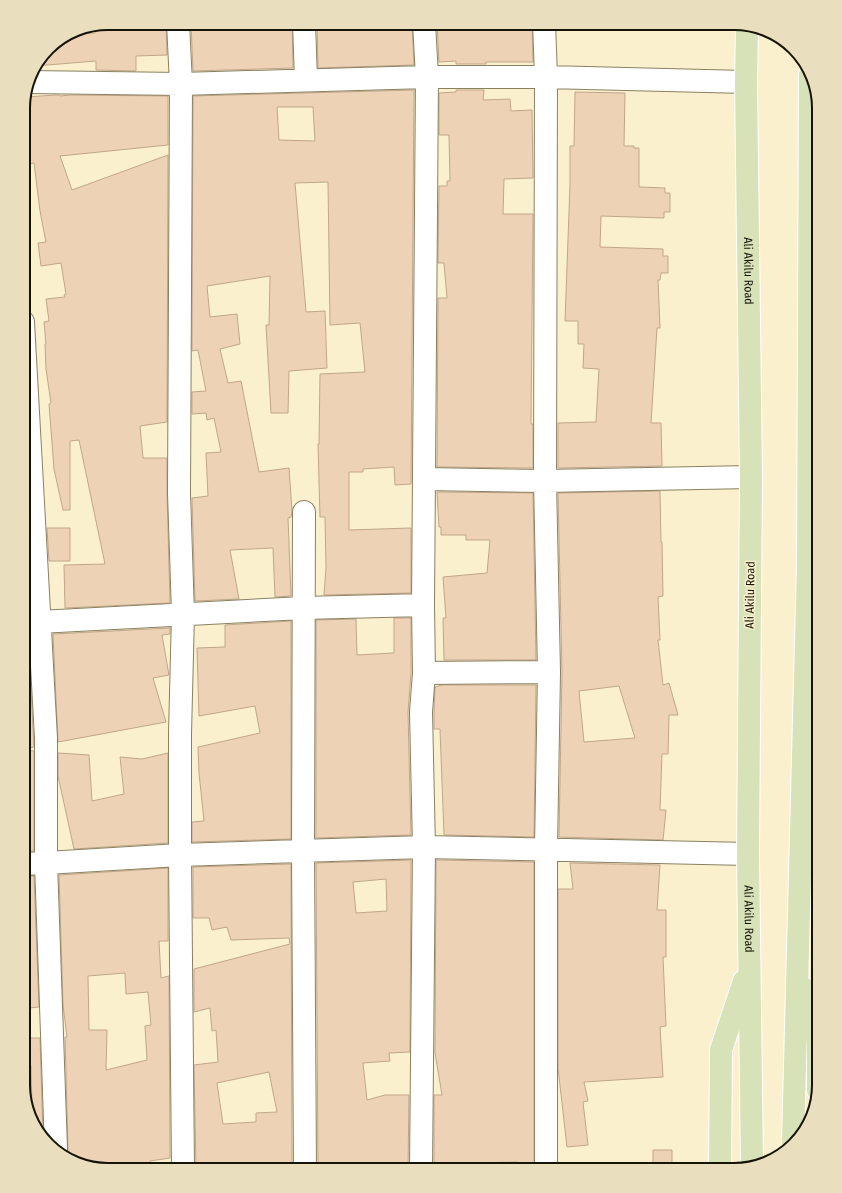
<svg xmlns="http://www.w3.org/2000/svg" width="842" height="1193" viewBox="0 0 842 1193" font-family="'Fira Sans Condensed',sans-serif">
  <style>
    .building { fill: #eed2b6; stroke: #bfa68b; fill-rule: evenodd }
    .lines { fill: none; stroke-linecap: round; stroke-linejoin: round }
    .minor-casing { stroke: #8a8161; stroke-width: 24 }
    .primary-casing { stroke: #fff; stroke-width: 24 }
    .minor { stroke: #fff; stroke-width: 22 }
    .primary { stroke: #d7e2b9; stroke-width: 22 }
    .labels { text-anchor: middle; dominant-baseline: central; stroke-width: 3; stroke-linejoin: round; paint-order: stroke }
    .street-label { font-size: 12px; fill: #161307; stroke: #fbf0cd }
    .rim { fill: none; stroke: #161307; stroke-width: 2 }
  </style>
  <rect width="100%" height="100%" fill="#fbf0cd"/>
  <!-- building -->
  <path class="building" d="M108 23H166L167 55 136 56V71L96 70V61L35 66 52 44 67 35 95 33V26Z
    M191 23H292L293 68 193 71Z
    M317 23H412L414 65 318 68Z
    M437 23H532L533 62H486V64H456V61L439 62Z
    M414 90 411 484 395 485 394 467 363 469V472H349V530L411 528V593L324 595 326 567 325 517H320L318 444H319L320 374 365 372 360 323 330 325 328 182 295 183 306 312 325 311 327 368 289 371 288 413H271L266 325H269L270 276 207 286 210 317 237 314 240 344 220 349 228 383 241 381 259 472 289 468 292 511 291 517 288 518 291 596 275 597 273 548 230 550 239 599 195 601 192 498 208 496 206 453 221 452 214 418 207 420 206 413 192 414V392L206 391 198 350 192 351 193 96ZM277 107H313L315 141 279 140Z
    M456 90H484L483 100 510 99 511 111 532 110 533 178 504 179 503 214H533L531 424H533V468L437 467 438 298H447L444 263H438L439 186H447V181H450L449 135H439V93L456 92Z
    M575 92 625 93 624 146H634V148H639V187L665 188V193H670V212H664V218L601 216 600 247 663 249V256H668V273H661L660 280H658L660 328H657L651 423H661L662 466 558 468V423L596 422 599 369 583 368 584 344H578V321H565L570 185V146H574Z
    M56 95H59L60 96 71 95 168 96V145L60 156 72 190 168 155 167 422 140 426 143 458H167V493L170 603 65 608 64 565 105 564 79 440 70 441V510H63L54 469 49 404 51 403 46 369 45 344H46L44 322 49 321 46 299 65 297 64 295 66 294 61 263 41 266 38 243 46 242 40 211 34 163 29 164 26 148 23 102 25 97Z
    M660 491 661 542H662L663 596 658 597 660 640H658L663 685 669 683 678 715H669L668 754H662L660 810H666L663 840 559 837 562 672 558 493ZM619 686 635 738 584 742 579 691Z
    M437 492 533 493 536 660H444L443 618H446L443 577 487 573 490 540H466V535H441V527H439Z
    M47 528H70V561H49Z
    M394 618H411V673L408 712 411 835 316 838V620L356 619 357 655 394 653Z
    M291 621V839L192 842V822L204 821 199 773 198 747 260 733 255 706 199 716 197 648 225 647V625Z
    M170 628V634L162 635 169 675 153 678 166 722 58 742 53 634Z
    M23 633H28L34 747 23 749Z
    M442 685H536L534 837 444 835 440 729H434V712L435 687Z
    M23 750 34 751V851H23V838H29L26 799H23Z
    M58 753 89 755 92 801 124 794 120 757 142 759 168 753V843L74 849 58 776Z
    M411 860 410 1052 389 1053 390 1061 363 1063 367 1100 385 1095H409L408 1170H318L316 863ZM386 879 387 911 356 913 353 882Z
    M436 860 534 862V1170H519L518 1162 466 1163V1170H434V1095H442L435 1053Z
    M570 863 660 865 657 910H666V957H663L666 1026 660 1027 663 1077 584 1082 588 1101 583 1102 588 1145 567 1147 558 1068V889H573Z
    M291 864 292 1170H196L194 1065 218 1062 216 1030 212 1031 210 1008 194 1012V969L290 944 289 938 231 940 227 927 212 930 209 918H193V867ZM269 1072 277 1112 256 1113V1122L223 1124 217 1083Z
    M168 868V941H159L161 978 169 976 170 1158 150 1161 151 1170H103L65 1158 67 1154 68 1149 65 1037H67L63 1005 59 875ZM125 973 126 994 148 992 151 1025 145 1026 147 1060 106 1070 107 1030H89L88 976Z
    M23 876H34L39 1007 29 1008 27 972H23Z
    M25 1038H40L43 1136 35 1128 29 1106H32L31 1066H26Z
    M653 1150H672V1170H653Z"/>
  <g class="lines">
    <defs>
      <path id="minor" d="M178 23 181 84 179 493 183 614 180 734V855L183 1170
        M304 23 306 80
        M544 23 546 77 545 481 549 672 546 849V1170
        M29 82 181 84 427 77H546L746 82
        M23 322 46 738V863L56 1149
        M425 479 545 481 751 477
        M304 512 303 852 305 1170
        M39 622 303 608 423 605
        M424 673 549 672
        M23 864 46 863 180 855 424 847 748 854
        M421 1170 424 847 421 712 424 673 423 605 427 77 424 23"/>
      <g id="primary">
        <path id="s1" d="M747 26 746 82 751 477 748 854 752 1165"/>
        <path d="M805 989 818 1043V1090"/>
        <path d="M793 1142 808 565 810 75"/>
        <path d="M720 1170 721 1050 744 981"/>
      </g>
    </defs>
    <!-- minor casing -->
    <use href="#minor" class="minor-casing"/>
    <!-- primary casing -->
    <use href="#primary" class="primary-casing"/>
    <!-- minor -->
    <use href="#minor" class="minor"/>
    <!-- primary -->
    <use href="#primary" class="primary"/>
  </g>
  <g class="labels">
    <!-- street labels -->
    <g class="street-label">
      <text stroke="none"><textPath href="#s1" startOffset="245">Ali Akilu Road</textPath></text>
      <text transform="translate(750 595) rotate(-89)">Ali Akilu Road</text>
      <text stroke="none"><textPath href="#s1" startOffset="893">Ali Akilu Road</textPath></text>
    </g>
  </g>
  <!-- crop -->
  <path d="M0 0H842V1193H0ZM108 30H734A78 78 0 0 1 812 108V1085A78 78 0 0 1 734 1163H108A78 78 0 0 1 30 1085V108A78 78 0 0 1 108 30Z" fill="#e9debd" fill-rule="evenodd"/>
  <path class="rim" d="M108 30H734A78 78 0 0 1 812 108V1085A78 78 0 0 1 734 1163H108A78 78 0 0 1 30 1085V108A78 78 0 0 1 108 30Z"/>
</svg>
